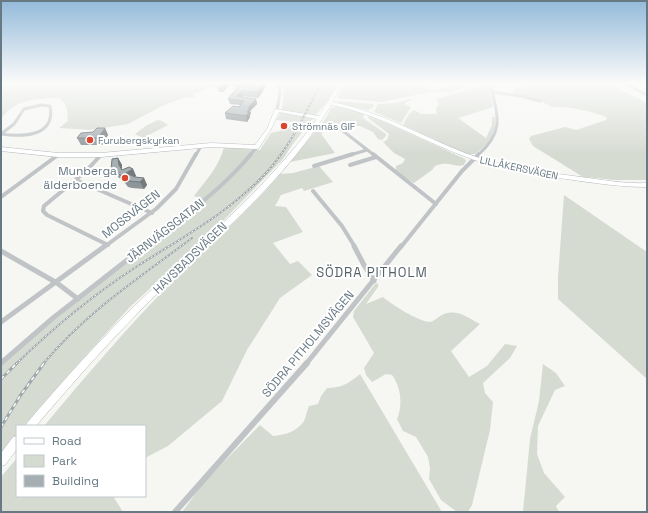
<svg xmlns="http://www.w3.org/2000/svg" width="648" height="513" viewBox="0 0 648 513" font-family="'Space Grotesk',sans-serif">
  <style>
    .green { fill: #d6dbd2 }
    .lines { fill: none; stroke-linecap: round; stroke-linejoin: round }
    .secondary-casing { stroke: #b2b8bc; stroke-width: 1 }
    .street-far3 { stroke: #c0c4c7; stroke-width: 3 }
    .street-far2 { stroke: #c0c4c7; stroke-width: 4 }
    .street-far1 { stroke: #c0c4c7; stroke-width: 5 }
    .street { stroke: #c0c4c7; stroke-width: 6 }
    .secondary { fill: #fff; fill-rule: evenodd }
    .rail-far1-casing { stroke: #9fa7ab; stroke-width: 2 }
    .rail-casing { stroke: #9fa7ab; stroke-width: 3 }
    .rail-far1 { stroke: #fff; stroke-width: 1; stroke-dasharray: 2; stroke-linecap: butt }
    .rail { stroke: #fff; stroke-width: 1.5; stroke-dasharray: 4; stroke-linecap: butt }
    .wall { fill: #8e9699 }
    .shaded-wall { fill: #747a7d }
    .building { fill: #a5aeb2; stroke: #747a7d }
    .poi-dot { fill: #da452f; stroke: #fff; stroke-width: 1.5 }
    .labels { text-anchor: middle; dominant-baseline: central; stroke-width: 4; stroke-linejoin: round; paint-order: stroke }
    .far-poi-label { font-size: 10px; fill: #677983; stroke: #fff; text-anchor: start }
    .far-street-label { font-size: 10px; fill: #677983; stroke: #fff }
    .poi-label { font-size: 12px; fill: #677983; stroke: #fff; text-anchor: end }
    .street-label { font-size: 12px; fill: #677983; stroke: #fff }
    .neighbourhood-label { font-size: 13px; letter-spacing: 1px; fill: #546168; stroke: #fff }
  </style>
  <rect width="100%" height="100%" fill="#f6f6f3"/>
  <!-- green -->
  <path class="green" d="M1 83 28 85 32 83H223L193 94 196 97 183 98 162 106 128 124 90 130 59 128 68 121C67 111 68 102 58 98 35 99 14 99 1 119Z
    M282 83H337L328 100 292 145 283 159 226 218 130 307 81 361 25 426H17V437L1 457V363L204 200 194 196C206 180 219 167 224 147H241L260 150 271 133 288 129 292 122 276 120C284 109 285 95 282 83Z
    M345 83H421L433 90 463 84 467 87 450 92H430L382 102 337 98Z
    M537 83H607L647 103V180H616L583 177 533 146 529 139 531 136 565 127 576 130 606 120 607 118C595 111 564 106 552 107L541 101 513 94V90L515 89Z
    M485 85H488L493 107 458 118 486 138 492 125V117H495C497 133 488 145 475 154H466L403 125 409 114 414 110 421 114H437L436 109 439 104 436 99Z
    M409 99H412L405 103V104L411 107 401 123 374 112 378 104 397 103Z
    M337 101 373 104 374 107 368 110 338 104Z
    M334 107 351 109 365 113 363 118 386 134V136L382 140 378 139 373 132 360 126H349L337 124 320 128 322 135 335 153 290 162 326 118 331 108Z
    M369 115 463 158 466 160 464 165C454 168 449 160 435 166L432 170 414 183 396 172V166L403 163 405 159 394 153 383 142 387 140 389 134 368 118Z
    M158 120 162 121 168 125 143 138 135 134 147 125Z
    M319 166 333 182 304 191 302 188 281 195 275 206 286 207 303 232 273 243 290 264 298 261 312 275 280 298 247 350 222 401 168 446 145 458V426H44C86 376 128 326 175 279 210 243 248 212 280 174L293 173Z
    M564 195 647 252V379L558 299V277Z
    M378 283V287L366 304 383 297C391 304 419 322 430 322 434 321 437 318 440 316 455 307 467 317 480 324L451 351 469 377 487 366 505 344 517 346 510 358 483 383 485 393 493 402 490 430 472 505 468 512H457L441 500 429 479 430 468 428 457 416 437 403 431 397 419C403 405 401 387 392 375L386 374 372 382 366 375 364 368 374 353 353 317 354 311 375 284Z
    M543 364 556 373 565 386 555 390 538 426 537 454 544 473 565 497 556 506 559 512H523L530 439 539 401Z
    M360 374 442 512H182L204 482 260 425 273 436C284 435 297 432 304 421 306 417 307 410 309 406L318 404 321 396 327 388C342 388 349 383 360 374Z
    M17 458V496H113L123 512H1V477Z"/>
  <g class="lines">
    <defs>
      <path id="secondary" d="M339 83H343L332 102C382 112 419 135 465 153 502 167 541 172 581 177 603 180 625 184 647 183V187C624 187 602 184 580 181 540 175 499 170 461 155 416 138 379 114 331 105 288 178 217 236 157 294 114 336 75 380 36 426H25L27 423C66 377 107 332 151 290 209 235 270 184 317 119L279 112 271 129 259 148 257 149 211 147 101 157H58L1 151V147L58 153H101L211 143 255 145 267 129 275 109 319 116Z
        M17 436V449L5 465 1 466V453L13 437Z"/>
    </defs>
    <!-- secondary casing -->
    <use href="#secondary" class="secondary-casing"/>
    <!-- street-far3 -->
    <path class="street-far3" d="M624 83 647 95
      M492 92 521 96 540 101
      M41 105 50 106C56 137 22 137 1 134L14 124 24 109Z
      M277 110 280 93 279 83
      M334 124 374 155
      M196 155 201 146
      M250 155 257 147
      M350 155 367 150
      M478 155C506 130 497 115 490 83"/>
    <!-- street-far2 -->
    <path class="street-far2" d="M373 154 436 204
      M101 155 85 172 44 206 43 211 47 215 108 245
      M350 165 376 157
      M314 166 353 154
      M76 180 152 213
      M313 191 342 226 355 247
      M1 197 58 155
      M104 247 156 209 176 189 196 154
      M144 247C181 218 221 191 251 154
      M401 247 462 171 479 154"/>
    <!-- street-far1 -->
    <path class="street-far1" d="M354 246 364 265 374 281
      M1 251 57 283 78 299
      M1 322 105 246
      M1 363 53 318 145 246
      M306 364 401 246"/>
    <!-- street -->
    <path class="street" d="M175 512 307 363"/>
    <!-- secondary -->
    <use href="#secondary" class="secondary"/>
    <defs>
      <path id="rail-far1" d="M16 364C53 328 93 295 136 267 181 238 229 213 266 173 290 147 305 114 321 83
        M43 364C86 312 139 278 192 238"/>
      <path id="rail" d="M1 379 17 363
        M1 427 20 396 44 363"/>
    </defs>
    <!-- rail-far1 casing -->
    <use href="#rail-far1" class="rail-far1-casing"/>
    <!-- rail casing -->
    <use href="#rail" class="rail-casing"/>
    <!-- rail-far1 -->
    <use href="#rail-far1" class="rail-far1"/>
    <!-- rail -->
    <use href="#rail" class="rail"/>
  </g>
  <!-- wall -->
  <path class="wall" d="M221 83H229V85L223 92H219L217 87Z
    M230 83H264L265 88 258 98 243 96 242 97 256 99 257 104 250 111 251 113 250 115V117L247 122 226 119 225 113 239 107 240 105 230 104 228 99 238 87 231 86Z
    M105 128 108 135 102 145H81L77 138Z
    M118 158 122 165V170L133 169 136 176 135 177 144 178 147 185 144 189 132 188 128 187 125 183 117 176 115 177 111 170Z"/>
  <!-- shaded-wall -->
  <path class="shaded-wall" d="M226 83H229V85L223 92 222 87Z
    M264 83 265 88 258 98 257 92Z
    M242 91 243 96 239 100 237 96Z
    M256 99 257 104 250 111 251 113 250 115V117L247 122 246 116 248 108Z
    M105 128 108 135 102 145 98 138Z
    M118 158 122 165V172L119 165Z
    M113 169 117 176 115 177 111 170Z
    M133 169 136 176 130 180 126 173Z
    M144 178 147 185 144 189 140 182Z"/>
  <!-- building -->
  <path class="building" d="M221 83H226L222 87H217Z
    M241 83H264L257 92 242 91 237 96 256 99 248 108H250L247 112H249L246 116 225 113 233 106 239 107 244 101 228 99Z
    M97 128H105L98 138H77L81 133 93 132Z
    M118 158 119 165 122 170 129 167 133 169 126 173 135 177 144 178 140 182 128 181 124 180 125 179 113 169 111 170 112 159Z"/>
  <!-- sky -->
  <linearGradient id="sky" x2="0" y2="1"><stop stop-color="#93bada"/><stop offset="0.54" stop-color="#fbfbfa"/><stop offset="1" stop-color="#fbfbfa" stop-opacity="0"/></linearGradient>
  <rect width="648" height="154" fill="url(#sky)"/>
  <!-- markers -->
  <g class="poi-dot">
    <circle cx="284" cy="126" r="4"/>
    <circle cx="90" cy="140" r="4"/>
    <circle cx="125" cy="178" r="4"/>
  </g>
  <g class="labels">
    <!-- far-poi labels -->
    <g class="far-poi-label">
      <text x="292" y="126">Strömnäs GIF</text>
      <text x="98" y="140">Furubergskyrkan</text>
    </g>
    <!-- far-street labels -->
    <g class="far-street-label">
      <text transform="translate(519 168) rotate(12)">LILLÅKERSVÄGEN</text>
    </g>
    <!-- poi labels -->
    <g class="poi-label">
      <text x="117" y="171">Munberga<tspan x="117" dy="14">älderboende</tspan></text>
    </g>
    <!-- street labels -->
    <g class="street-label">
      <text transform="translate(131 214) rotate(-38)">MOSSVÄGEN</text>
      <text transform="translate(165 231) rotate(-38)">JÄRNVÄGSGATAN</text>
      <text transform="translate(190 258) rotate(-44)">HAVSBADSVÄGEN</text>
      <text transform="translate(308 344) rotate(-50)">SÖDRA PITHOLMSVÄGEN</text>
    </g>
    <!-- neighbourhood labels -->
    <g class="neighbourhood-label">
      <text x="372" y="272">SÖDRA PITHOLM</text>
    </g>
  </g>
  <!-- border -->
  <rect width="648" height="513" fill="none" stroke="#677983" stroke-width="4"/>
  <!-- legend -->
  <rect x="16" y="425" width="130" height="72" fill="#ffffff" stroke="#c2c9cd"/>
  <rect x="24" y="438" width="20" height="6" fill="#ffffff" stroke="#c2c9cd"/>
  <text x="52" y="445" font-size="12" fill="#677983">Road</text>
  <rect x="24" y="455" width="20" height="12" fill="#d6dbd2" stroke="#c2c9cd"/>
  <text x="52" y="465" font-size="12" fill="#677983">Park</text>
  <rect x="24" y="475" width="20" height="12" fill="#a5aeb2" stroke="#c2c9cd"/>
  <text x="52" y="485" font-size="12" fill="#677983">Building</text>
</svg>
